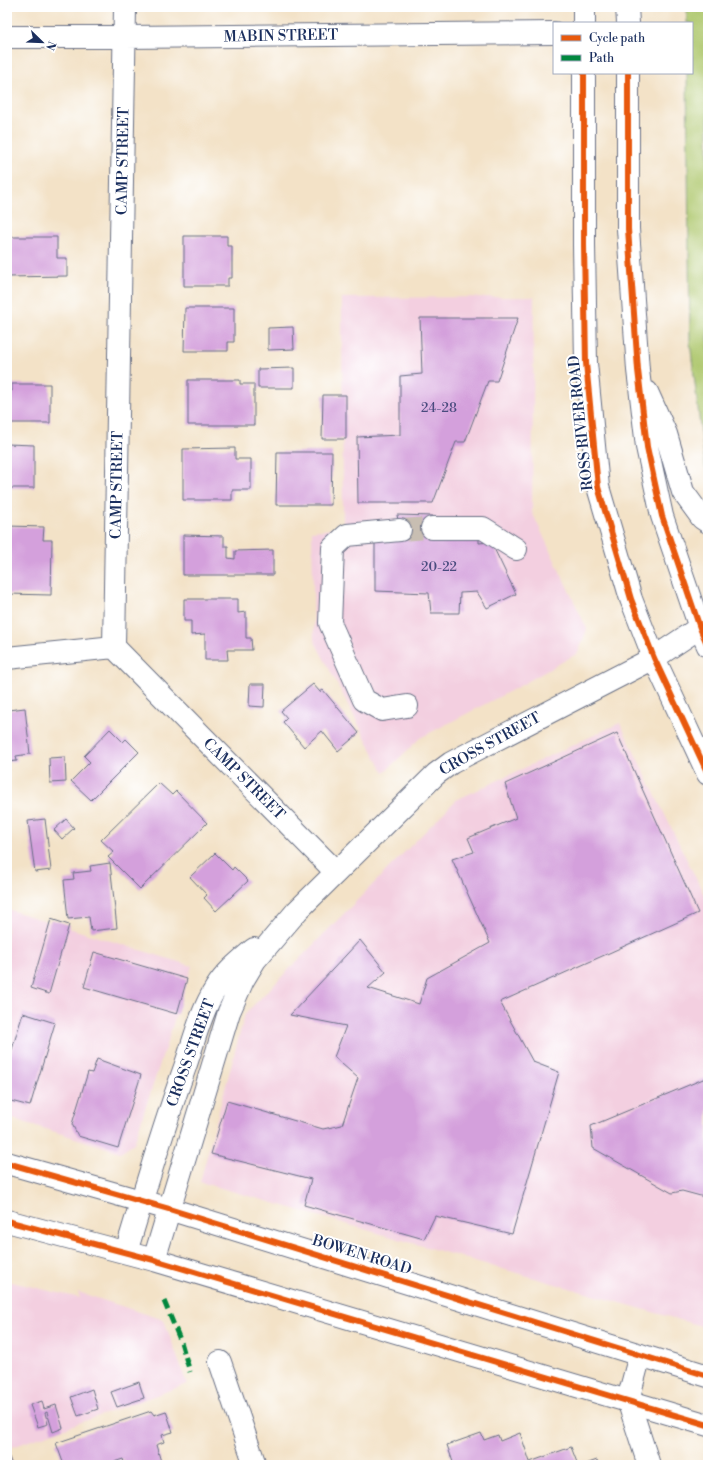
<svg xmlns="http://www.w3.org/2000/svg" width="715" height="1472" viewBox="0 0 715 1472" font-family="'Libre Bodoni',serif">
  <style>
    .built { fill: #f3cfe0 }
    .green { fill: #afc86e; stroke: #657c66 }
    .building { fill: #d4a0dc }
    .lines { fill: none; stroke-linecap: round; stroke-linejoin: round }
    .minor-tunnel { stroke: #c8beb2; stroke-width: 22; stroke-dasharray: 22 11; stroke-linecap: butt }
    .minor-casing { stroke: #676e83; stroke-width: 24 }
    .major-casing { stroke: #676e83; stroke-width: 24 }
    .minor { stroke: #fff; stroke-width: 22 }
    .major { stroke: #fff; stroke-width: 22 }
    .quiet { stroke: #00873e; stroke-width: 5; stroke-dasharray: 10 5; stroke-linecap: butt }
    .cycleway-casing { stroke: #fff; stroke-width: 8 }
    .cycleway { stroke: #e8590c; stroke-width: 6 }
    .labels { text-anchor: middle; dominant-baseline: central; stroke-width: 4; stroke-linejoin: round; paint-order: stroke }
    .number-label { font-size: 13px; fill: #494b7e }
    .street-label { font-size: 15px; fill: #1b2f5e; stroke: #fff }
  </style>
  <rect width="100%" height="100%" fill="#fff"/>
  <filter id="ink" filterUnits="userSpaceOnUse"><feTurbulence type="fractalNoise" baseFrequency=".025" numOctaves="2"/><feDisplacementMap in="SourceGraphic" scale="8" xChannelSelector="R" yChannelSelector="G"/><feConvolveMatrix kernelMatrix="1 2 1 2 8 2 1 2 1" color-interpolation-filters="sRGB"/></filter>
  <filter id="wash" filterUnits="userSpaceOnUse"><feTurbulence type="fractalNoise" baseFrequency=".012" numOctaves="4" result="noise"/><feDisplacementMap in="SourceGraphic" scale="16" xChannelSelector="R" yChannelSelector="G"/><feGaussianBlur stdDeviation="0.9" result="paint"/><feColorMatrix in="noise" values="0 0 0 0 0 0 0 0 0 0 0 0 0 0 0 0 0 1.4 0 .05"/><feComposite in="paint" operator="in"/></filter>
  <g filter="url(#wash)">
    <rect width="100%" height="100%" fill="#f3e2c7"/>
    <!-- built -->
    <path class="built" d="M534 297 532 512 587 629 578 653 518 687 420 738 384 773 314 640 312 531 343 528 342 298Z
      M620 723 708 903V1328L200 1182 245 1014 456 800Z
      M7 909 192 966 134 1143 120 1152 7 1117Z
      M7 1281 80 1298 78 1292 164 1320 187 1384 7 1449Z"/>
    <!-- green -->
    <path class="green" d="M687 7H708V472L705 467 690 342 687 73H692V23H687Z"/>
    <g id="blocks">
      <!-- building -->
      <path class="building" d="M184 236H227V246H232V278H228V286H184Z
        M7 237H57V258H67V276L7 277Z
        M185 308H234V342H228V351H184Z
        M420 318H518L497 381H488L465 442H456L433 503H358L357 437 400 435V376L422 374Z
        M293 327 294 349 268 350V328Z
        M294 368V388H258V369Z
        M188 380H240V384H254V425H188Z
        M12 384H50V423H7V391H12Z
        M323 395H346V439H322Z
        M7 444 34 445V488H7Z
        M235 448V459H251V490H232V500H183V449Z
        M277 452H332L331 505H276Z
        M397 515 433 516 432 528 479 537V543L491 542 516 594 487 608 477 592 460 593 459 613H431L429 593 375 591V539L400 530Z
        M8 526 44 527 43 540H52L51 595 7 594Z
        M183 535 224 536V546H228V558L235 559V551L273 550V575H183Z
        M184 599H238V613L246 612V638H251L252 650H227L228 660H205V634L191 635V621H184Z
        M250 684H265L264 707 249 706Z
        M313 684 320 692 323 690 359 733 338 751 322 731 304 747 283 722 287 718 281 711Z
        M25 708 30 754 16 756 17 761 7 762V716L9 715 8 710Z
        M110 729 123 742 126 739 139 752 91 800 71 781 90 762 84 756Z
        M617 733 698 913 500 1002 533 1062 559 1072 512 1234 435 1216 424 1239 304 1205 311 1179 211 1154 227 1101 323 1129 342 1125 358 1078 334 1057 346 1026 290 1015 360 940 386 972 368 988 419 1004 427 978 490 943 452 859 474 852 468 838 516 818 505 784Z
        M65 757 66 782 50 783 49 758Z
        M159 783 172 795 176 791 207 823 140 889 108 857 114 852 101 840Z
        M45 819 51 870 35 872 28 821Z
        M66 819 74 828 62 839 54 830Z
        M215 853 232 870 234 867 248 881 216 911 204 898 207 895 190 877Z
        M110 863 117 928 91 931 89 917 68 919 64 880 74 879 73 873 91 871 90 866Z
        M51 919 69 925 49 994 31 988Z
        M94 952 187 979 177 1014 84 987Z
        M23 1013 55 1023 30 1106 7 1100V1066Z
        M97 1059 141 1075 118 1148 78 1136 72 1124 88 1072 92 1073Z
        M708 1077V1198L682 1191 672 1193 593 1148 591 1126Z
        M7 1371 10 1380 7 1381Z
        M139 1382 144 1398 117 1407 111 1392Z
        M92 1389 98 1409 78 1416 71 1397Z
        M42 1401 44 1409 56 1405 63 1428 53 1432 47 1412 45 1413 48 1424 38 1427 30 1405Z
        M151 1411 154 1415 166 1411 173 1432 162 1435 164 1442 156 1445 162 1465H125L123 1459 114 1462 115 1465H64L56 1443Z
        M481 1433 484 1440 498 1435 500 1441 520 1433 530 1462 571 1447 578 1465H454L447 1445Z
        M9 1457 12 1465H7V1458Z
        M597 1460 599 1465H583Z"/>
    </g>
  </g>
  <g filter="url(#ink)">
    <use href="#blocks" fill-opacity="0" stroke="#676e83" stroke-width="1"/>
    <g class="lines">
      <!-- minor-tunnel -->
      <path class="minor-tunnel" d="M400 530 432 528"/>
      <defs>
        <path id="minor" d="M125 7 114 647 336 872
          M7 37H125L554 33
          M432 528H483L516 549
          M400 530 347 535 333 548 330 623 364 700 382 710 407 706
          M7 658 114 647
          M640 1355 628 1400 649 1465
          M220 1362 255 1465"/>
        <path id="major" d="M584 7V23
          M627 7 628 23
          M584 73V245L586 363 598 487 631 599 654 658 708 774
          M628 73V229L638 370 647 447 662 516 700 628 708 646
          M647 392 666 434 683 492 702 518 708 522
          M7 1163 169 1209 708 1376
          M7 1221 154 1260 708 1425
          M126 1252C145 1190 163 1128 185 1067 194 1041 201 1011 216 988 226 972 240 961 254 949
          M154 1260 229 1012 243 980 255 960 268 945 297 911 436 774 451 763 468 754 654 658 708 622"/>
      </defs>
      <!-- minor casing -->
      <use href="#minor" class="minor-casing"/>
      <!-- major casing -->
      <use href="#major" class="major-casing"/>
      <!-- minor -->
      <use href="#minor" class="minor"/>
      <!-- major -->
      <use href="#major" class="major"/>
      <!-- quiet -->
      <path class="quiet" d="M164 1301 181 1342 190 1372"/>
      <defs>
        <path id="cycleway" d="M584 73V245L586 363 598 487 631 599 654 658 708 774
          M628 73V229L638 370 647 447 662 516 700 628 708 646
          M7 1163 169 1209 708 1376
          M7 1221 154 1260 708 1425"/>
      </defs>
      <!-- cycleway casing -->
      <use href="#cycleway" class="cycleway-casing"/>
      <!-- cycleway -->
      <use href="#cycleway" class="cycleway"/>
    </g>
  </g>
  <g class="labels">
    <!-- number labels -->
    <g class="number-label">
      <text x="439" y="408">24-28</text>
      <text x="439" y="567">20-22</text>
    </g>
    <!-- street labels -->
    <g class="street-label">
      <text transform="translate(281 36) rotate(-1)">MABIN STREET</text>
      <text transform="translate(123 161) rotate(-89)">CAMP STREET</text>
      <text transform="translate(581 423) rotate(-96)">ROSS RIVER ROAD</text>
      <text transform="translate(117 485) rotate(-89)">CAMP STREET</text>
      <text transform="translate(490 744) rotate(-29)">CROSS STREET</text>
      <text transform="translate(244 779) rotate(45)">CAMP STREET</text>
      <text transform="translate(191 1053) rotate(-70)">CROSS STREET</text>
      <text transform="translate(362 1255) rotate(17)">BOWEN ROAD</text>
    </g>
  </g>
  <!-- margin -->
  <rect width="715" height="1472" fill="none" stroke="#fff" stroke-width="24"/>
  <!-- legend -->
  <rect x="553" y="22" width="140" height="52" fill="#ffffff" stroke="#a4acbf"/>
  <rect x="561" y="35" width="20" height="6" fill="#e8590c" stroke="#a4acbf"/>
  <text x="589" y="42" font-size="12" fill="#1b2f5e">Cycle path</text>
  <rect x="561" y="55" width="20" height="6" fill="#00873e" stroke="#a4acbf"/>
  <text x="589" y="62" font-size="12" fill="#1b2f5e">Path</text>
  <!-- north arrow -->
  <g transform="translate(42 42) rotate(113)" stroke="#ffffff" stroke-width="3" paint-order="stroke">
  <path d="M0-3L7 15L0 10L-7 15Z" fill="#1b2f5e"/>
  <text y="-6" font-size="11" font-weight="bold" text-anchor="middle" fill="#1b2f5e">N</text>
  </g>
</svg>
